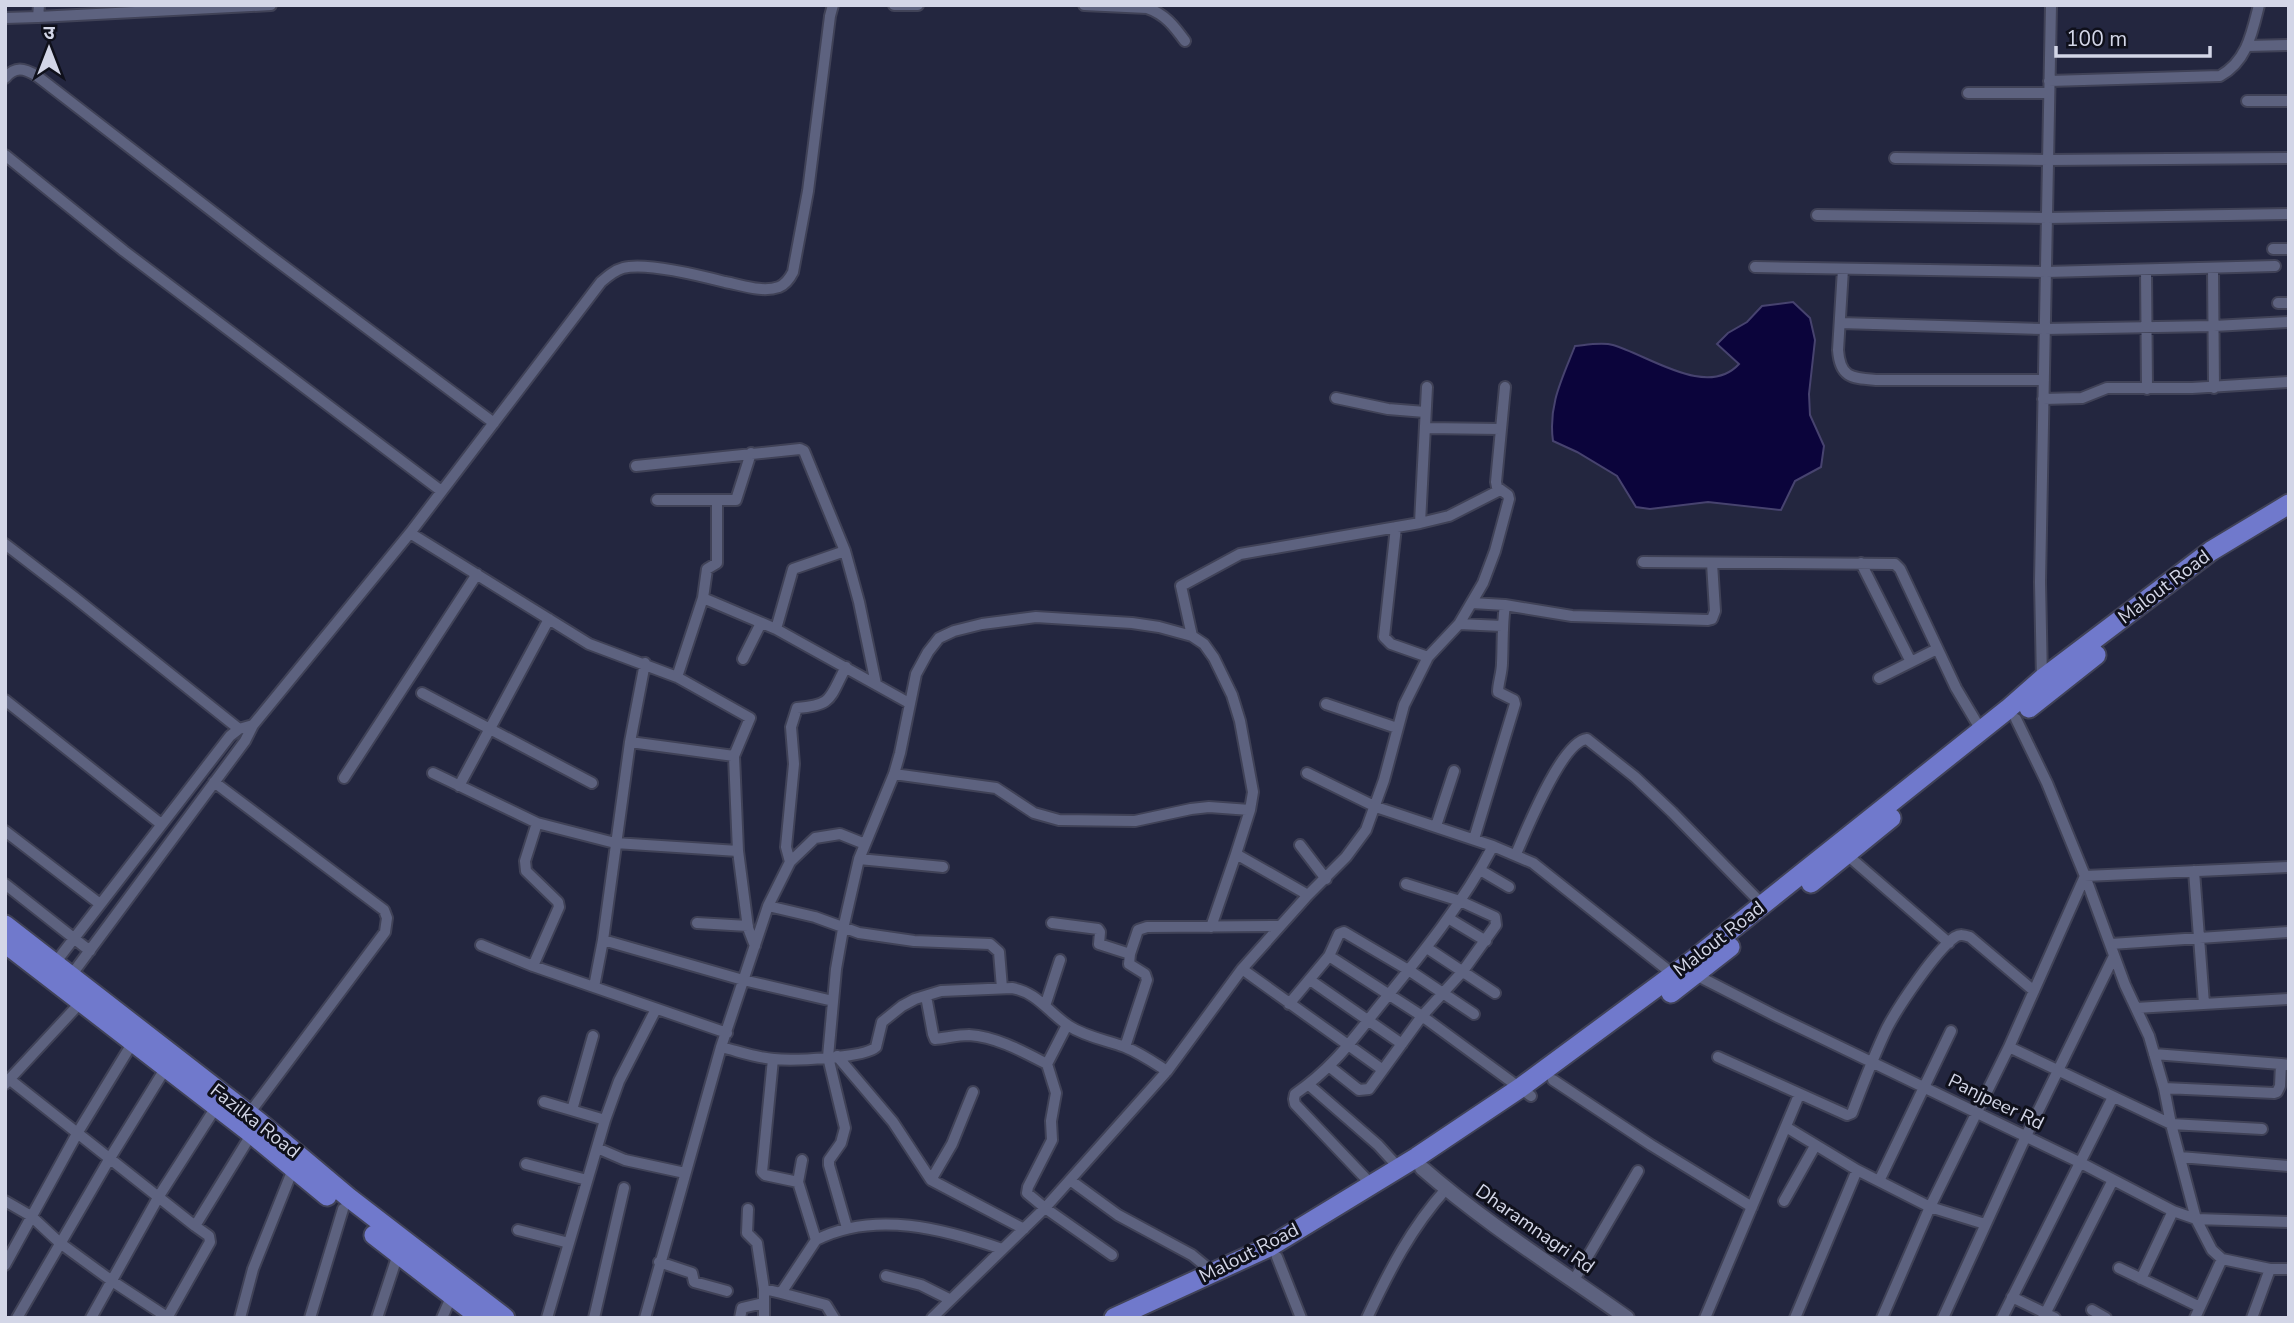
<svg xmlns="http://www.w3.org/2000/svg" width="2294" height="1323" viewBox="0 0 2294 1323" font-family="'Nunito Sans','Noto Sans Devanagari',sans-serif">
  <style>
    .water { fill: #0b043b; stroke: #47436f; stroke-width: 2 }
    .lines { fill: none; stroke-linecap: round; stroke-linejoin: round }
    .minor-casing { stroke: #404257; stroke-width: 14 }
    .tertiary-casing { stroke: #404257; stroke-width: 18 }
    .trunk-casing { stroke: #404257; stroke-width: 23 }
    .minor { stroke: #5d627f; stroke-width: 10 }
    .tertiary { stroke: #5d627f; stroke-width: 14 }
    .trunk { stroke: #7079cc; stroke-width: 19 }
    .labels { text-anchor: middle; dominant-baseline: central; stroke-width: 6; stroke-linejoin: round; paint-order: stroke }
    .street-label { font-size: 19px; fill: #d3d6e7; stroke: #0f101b }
  </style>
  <rect width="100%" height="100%" fill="#23263f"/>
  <!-- water -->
  <path class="water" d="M1793 302 1810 318 1815 340 1809 394 1810 415 1824 446 1821 467 1795 481 1781 510 1708 502 1650 509 1636 507 1617 476 1577 452 1553 441C1548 405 1562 379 1575 346 1586 345 1602 342 1613 345 1648 355 1707 399 1739 364L1717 344 1728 333 1747 322 1762 306Z"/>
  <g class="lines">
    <defs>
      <path id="minor" d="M39 5 38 17 271 5
        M894 5H918
        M1084 5 1147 8C1165 14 1174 26 1185 41
        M5 18 38 17
        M2247 46 2289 45
        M5 78C15 66 24 68 37 76L265 252 494 423
        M2049 81 2220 76C2247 61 2252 33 2259 5
        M1968 93H2049
        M2247 101H2289
        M5 155 124 251 440 490
        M1895 158 2048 160 2289 158
        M1817 215 2047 218 2289 214
        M2273 249H2289
        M1755 267 2046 272 2275 266
        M1843 269 1838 350C1840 378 1852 378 1876 380H2044
        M2213 269 2214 388
        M2146 270 2147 389
        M2278 303H2289
        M1840 323 2044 329 2214 326 2289 322
        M1336 398 1388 409 1425 412
        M2043 399 2082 398 2107 388H2192L2289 382
        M1425 428 1501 429
        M636 466 800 449 804 451 845 551 859 602 876 684
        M657 500H736L751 453
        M1420 523 1427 387
        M1396 527 1384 637 1391 644 1428 657
        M410 533 589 644 677 677 750 718 734 756 738 851 748 928 755 946
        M5 544 74 597 239 729
        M1643 562 1895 564 1900 569 1956 688 1981 730
        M1861 563 1911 662
        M703 598 776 629 909 703
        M1472 603 1505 605 1572 616 1708 620 1712 619 1715 611 1712 563
        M1459 624 1502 626
        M776 629 793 569 845 551
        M1192 636 1181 586 1240 554 1420 523 1449 516 1500 490
        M743 659 761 623
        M645 663 630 742 603 940 743 980 833 1001
        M677 677 703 598 707 569 717 563V502
        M1879 678 1937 649
        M2042 680 2040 582 2051 5
        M422 693 592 783
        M5 700 161 824
        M1326 704 1397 728
        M2016 719 2047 783 2085 876 2125 985 2149 1036 2164 1088 2171 1124 2196 1219 2212 1250 2222 1259 2270 1269H2289
        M630 742 734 756
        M433 773 537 823 615 843 738 851
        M1307 773 1376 807 1493 846 1533 863 1674 975
        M894 774 996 788 1034 813 1059 820 1135 821 1191 809 1209 807 1250 810
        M344 778 477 574
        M214 782 384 910 387 918 385 932 248 1115
        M459 786 549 619
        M1436 826 1454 771
        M5 831 100 904
        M1474 839 1515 704 1514 700 1498 692C1498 683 1502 673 1502 663 1503 644 1502 625 1505 605
        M1300 845 1326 879
        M1516 854C1526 831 1562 741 1587 739L1635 777 1672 812 1763 905
        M1846 854 1949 943
        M859 859 943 867
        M790 862 786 847 794 764 791 727 797 708C834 705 829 698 846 667
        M1480 870 1509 887
        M2194 871 2204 1004
        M5 884 90 951
        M768 906 815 917 859 933 914 941 990 944 999 952 1002 988
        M1448 918 1486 941
        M697 923 748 926
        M1052 923 1098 929 1100 932 1099 944 1130 954
        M1211 927 1236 854
        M2111 944 2289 932
        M481 945 533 966 727 1033
        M1427 948 1495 993
        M1329 956 1422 1016 1531 1096
        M533 966 559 907 558 902 526 871 525 861 537 823
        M52 967 230 736 239 729 253 725
        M1242 969 1383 1070
        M1696 975 1778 1017 2081 1163 2173 1211 2196 1219 2289 1222
        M70 977 245 741 253 725 410 533 601 282C608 276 615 270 623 268 645 262 702 276 725 282 742 285 762 293 779 287 786 284 790 278 793 272L808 191 830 16 833 5
        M1310 980 1402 1044
        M594 987 603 940
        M926 996 933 1034 935 1039C946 1038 957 1035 969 1035 997 1037 1022 1051 1047 1064
        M1289 1004 1329 956 1339 934 1344 932 1410 971 1474 1014
        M1045 1006 1060 960
        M2136 1008 2289 999
        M1067 1025 1047 1064 1056 1093 1051 1121 1052 1140 1028 1187 1027 1193 1045 1208 1112 1255
        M721 1047C738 1051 756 1058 774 1059 792 1061 865 1058 876 1047L882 1022 902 1006 915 999 941 991 1012 988C1037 992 1049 1013 1069 1026 1086 1037 1106 1040 1125 1047 1140 1053 1153 1062 1167 1071
        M1125 1047 1147 980 1145 974 1129 964 1130 954 1138 930 1147 927 1280 926
        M2009 1047 2171 1124 2262 1129
        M2154 1054 2281 1064
        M837 1056 893 1122 931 1180 1024 1229
        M1718 1057 1847 1115 1852 1113C1863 1084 1874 1055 1887 1028 1898 1007 1936 950 1955 937 1960 934 1964 935 1970 937L2034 991
        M773 1059 762 1172 765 1175 798 1182
        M1330 1067 1359 1090 1369 1089 1422 1016 1463 971 1496 925 1495 917 1460 901 1406 884
        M9 1079 195 1226
        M1553 1080 1651 1145 1752 1207
        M5 1084 82 1001
        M1309 1085 1378 1145 1399 1168
        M2164 1088 2274 1093 2277 1092 2280 1086 2281 1064 2289 1065
        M544 1102 605 1120
        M572 1110 593 1036
        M1786 1127 1857 1170 1930 1207 1985 1224
        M597 1148 625 1160 685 1173
        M2180 1157 2289 1166
        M526 1164 587 1180
        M931 1180 952 1144 973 1092
        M1070 1180 1118 1215 1192 1255 1214 1273
        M1879 1181 1951 1031
        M1371 1184 1295 1104 1294 1099 1295 1094C1334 1067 1352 1040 1381 1004 1422 954 1463 903 1493 846
        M5 1201 31 1216 60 1243 112 1281 167 1317
        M1784 1201 1815 1146
        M748 1209 747 1233 757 1243 764 1289V1318
        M847 1228 829 1165V1160L841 1143 845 1128 828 1057 836 969 843 929 859 859 894 774 900 753 916 674 928 652 939 638 954 631 982 624 1036 617 1132 623 1159 627 1192 636 1204 644 1214 658 1232 695 1240 721 1253 792 1250 810 1236 854 1308 895
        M518 1230 569 1243
        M816 1240C875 1210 944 1229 1002 1249
        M1277 1257 1301 1318
        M659 1262 692 1273 694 1282 727 1291
        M5 1265 78 1132 133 1042
        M2119 1268 2200 1307
        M886 1276 921 1285 949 1299
        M2141 1279 2173 1211
        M1574 1280 1638 1171
        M764 1289 781 1293 816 1240 798 1182 802 1160
        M781 1293 826 1305 834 1318
        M2012 1297 2055 1318
        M2092 1310 2106 1318
        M17 1318 110 1158 165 1069
        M91 1318 159 1196 216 1107
        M167 1318 210 1242 209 1236 195 1226 254 1130
        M240 1318 253 1269 293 1169
        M310 1318 343 1209
        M377 1318 398 1254
        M442 1318 452 1295
        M547 1318 605 1120 619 1081 656 1009
        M594 1318 624 1188
        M645 1318 721 1047 768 906 790 862 815 838 840 834 865 844
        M740 1318 742 1308 763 1303
        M932 1318 1045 1208 1167 1071 1242 969 1308 895 1346 857 1366 830 1384 780 1404 705 1428 657 1459 624 1483 583 1495 551 1509 499 1508 495 1497 487 1496 482 1505 387
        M1367 1318C1389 1271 1411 1228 1446 1189
        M1705 1318 1799 1095
        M1795 1318 1857 1170
        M1882 1318 1930 1207 2009 1047 2085 876 2289 867
        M1943 1318 2026 1136 2114 956
        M2002 1318 2113 1097
        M2043 1318 2113 1180
        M2195 1318 2222 1259
        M2252 1318 2270 1269"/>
      <path id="tertiary" d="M1422 1168C1486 1224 1558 1269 1627 1318"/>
      <path id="trunk" d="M2029 708 2096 655
        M1811 883 1891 818
        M5 925 259 1122 348 1197 505 1318
        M5 943 252 1134 327 1196
        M1671 993 1730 947
        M374 1235 481 1318
        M1114 1318 1271 1246 1417 1157 1520 1088 1692 961 2008 709 2042 679 2211 551 2289 504"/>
    </defs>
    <!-- minor casing -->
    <use href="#minor" class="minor-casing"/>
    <!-- tertiary casing -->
    <use href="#tertiary" class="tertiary-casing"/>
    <!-- trunk casing -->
    <use href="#trunk" class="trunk-casing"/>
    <!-- minor -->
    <use href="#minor" class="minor"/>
    <!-- tertiary -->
    <use href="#tertiary" class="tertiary"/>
    <!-- trunk -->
    <use href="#trunk" class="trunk"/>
  </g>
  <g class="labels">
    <!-- street labels -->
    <g class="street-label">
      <text transform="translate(2164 587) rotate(-37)">Malout Road</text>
      <text transform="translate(1719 939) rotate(-38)">Malout Road</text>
      <text transform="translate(1996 1102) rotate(26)">Panjpeer Rd</text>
      <text transform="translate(255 1121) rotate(38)">Fazilka Road</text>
      <text transform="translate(1535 1229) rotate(35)">Dharamnagri Rd</text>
      <text transform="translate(1249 1253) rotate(-27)">Malout Road</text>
    </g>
  </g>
  <!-- border -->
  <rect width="2294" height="1323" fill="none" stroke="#d3d6e7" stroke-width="14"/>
  <!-- north arrow -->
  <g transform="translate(49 49)" stroke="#0f101b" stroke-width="5" paint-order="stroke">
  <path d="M0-5L12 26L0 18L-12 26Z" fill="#d3d6e7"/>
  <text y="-10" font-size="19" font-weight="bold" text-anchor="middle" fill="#d3d6e7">उ</text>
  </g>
  <!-- scale -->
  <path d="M2056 46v10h154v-10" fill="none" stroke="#d3d6e7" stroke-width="3.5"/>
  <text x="2066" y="46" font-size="21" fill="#d3d6e7" stroke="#0f101b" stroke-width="5" paint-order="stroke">100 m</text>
</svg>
